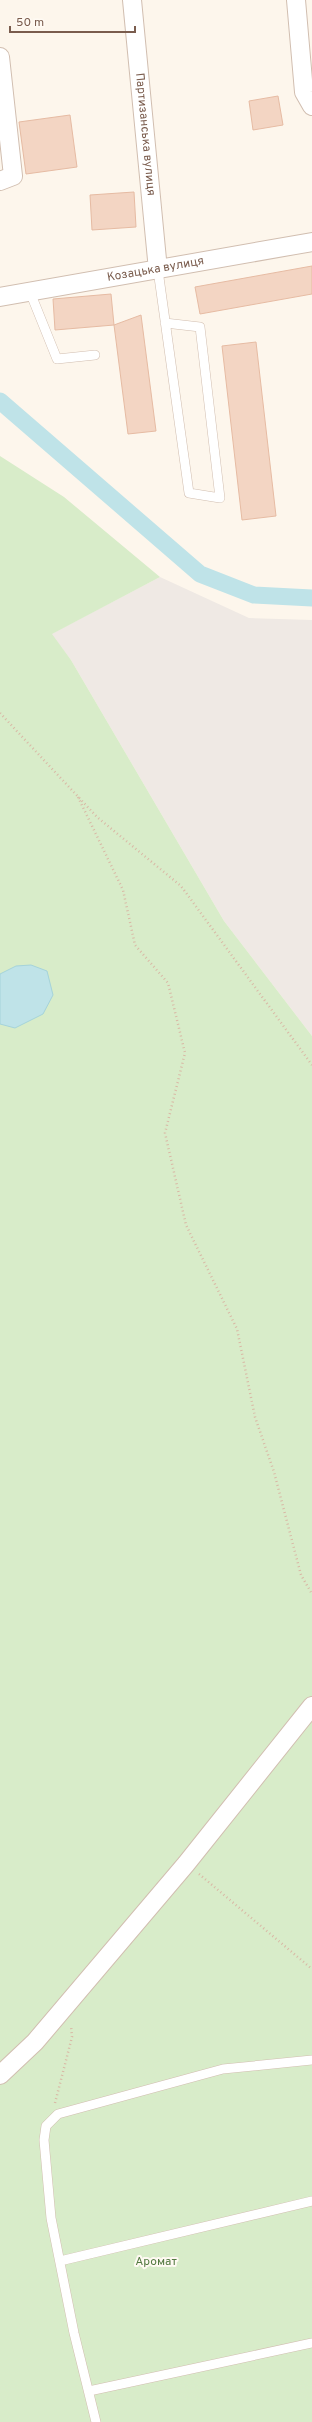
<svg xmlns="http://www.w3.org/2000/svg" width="312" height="2422" viewBox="0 0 312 2422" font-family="Overpass,sans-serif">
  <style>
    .industrial { fill: #efe9e4 }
    .green { fill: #d8ecc9 }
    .water { fill: #bfe3e8; stroke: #a5d3da }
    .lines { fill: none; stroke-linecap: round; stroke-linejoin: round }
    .canal { stroke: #bfe3e8; stroke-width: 17 }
    .building { fill: #f3d5c3; stroke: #e6bba3 }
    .service-casing { stroke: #d1beb0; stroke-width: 10 }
    .minor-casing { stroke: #d1beb0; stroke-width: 20 }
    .path { stroke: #d9b8a5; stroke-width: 2.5; stroke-dasharray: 1 3; stroke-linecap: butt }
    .service { stroke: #fff; stroke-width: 9 }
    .minor { stroke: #fff; stroke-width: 18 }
    .labels { text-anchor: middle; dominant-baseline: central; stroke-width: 4; stroke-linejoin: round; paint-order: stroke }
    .street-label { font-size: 12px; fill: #7a5c4d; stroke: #fffaf3 }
    .park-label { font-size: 12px; fill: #537a41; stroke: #fffaf3 }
  </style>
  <rect width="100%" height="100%" fill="#fdf6ec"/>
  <!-- industrial -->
  <path class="industrial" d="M160 577 249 618 312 620V1036L224 921 71 660 51 634Z"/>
  <!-- green -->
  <path class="green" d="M0 456 64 497 160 577 52 634 71 660 224 921 312 1036V2422H0Z"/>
  <!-- water -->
  <path class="water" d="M31 965 47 971 53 995 43 1014 15 1028 0 1024V974L16 966Z"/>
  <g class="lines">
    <!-- canal -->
    <path class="canal" d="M0 401 200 574 254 595 312 598"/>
  </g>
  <!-- building -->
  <path class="building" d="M278 96 283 125 253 130 249 101Z
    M70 115 77 167 26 174 19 122Z
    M134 192 136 227 92 230 90 195Z
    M312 266V294L200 314 195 287Z
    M111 294 114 325 55 330 53 299Z
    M141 315 156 431 128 434 114 325Z
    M256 342 276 516 242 520 222 346Z"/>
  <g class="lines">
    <defs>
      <path id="service" d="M158 270 189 493 220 498 200 327 165 323
        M30 292 57 359 95 355
        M60 2261 312 2201
        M89 2391 312 2343
        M96 2422 74 2333 51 2218 44 2140 46 2126 58 2114 223 2069 312 2060"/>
      <g id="minor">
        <path id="s1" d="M132 0 158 270"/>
        <path d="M296 0 304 92 312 106"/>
        <path d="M0 57 13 176 0 181"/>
        <path id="s2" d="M0 297 312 242"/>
        <path d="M0 2075 35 2042 186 1864 312 1706"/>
      </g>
    </defs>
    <!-- service casing -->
    <use href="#service" class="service-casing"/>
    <!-- minor casing -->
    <use href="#minor" class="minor-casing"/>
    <!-- path -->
    <path class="path" d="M0 713 97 817 181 886 312 1065
      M78 797 123 890 135 945 168 983 185 1053 165 1133 186 1225 237 1329 255 1417 274 1472 301 1575 312 1594
      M199 1874 312 1969
      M55 2103 72 2037 71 2026"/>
    <!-- service -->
    <use href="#service" class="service"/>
    <!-- minor -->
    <use href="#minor" class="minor"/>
  </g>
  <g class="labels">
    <!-- street labels -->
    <g class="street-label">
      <text stroke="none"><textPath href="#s1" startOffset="135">Партизанська вулиця</textPath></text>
      <text stroke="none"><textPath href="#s2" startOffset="158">Козацька вулиця</textPath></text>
    </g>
    <!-- park labels -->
    <g class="park-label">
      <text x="156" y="2262">Аромат</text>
    </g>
  </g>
  <!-- scale -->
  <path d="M10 26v6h125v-6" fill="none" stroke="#7a5c4d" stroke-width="2"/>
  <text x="16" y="26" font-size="12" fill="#7a5c4d" stroke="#fffaf3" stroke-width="3" paint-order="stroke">50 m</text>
</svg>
